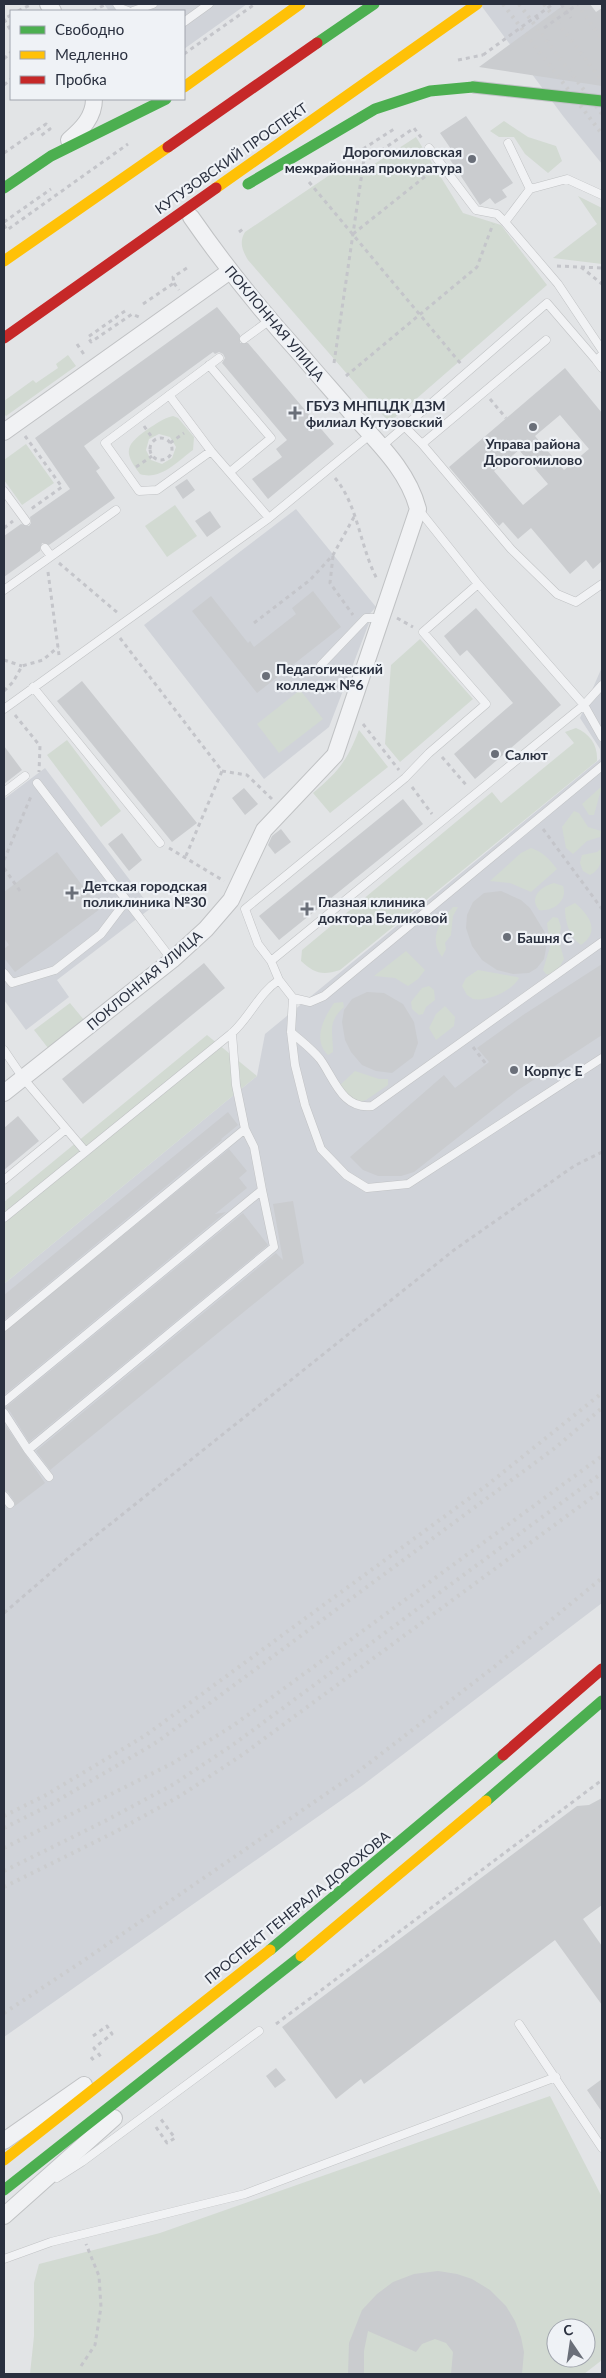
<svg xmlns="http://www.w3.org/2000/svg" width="606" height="2378" viewBox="0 0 606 2378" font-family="Lato,sans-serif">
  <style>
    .built { fill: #d0d3d9 }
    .green { fill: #d2dad2; fill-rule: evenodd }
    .building { fill: #cacccf; fill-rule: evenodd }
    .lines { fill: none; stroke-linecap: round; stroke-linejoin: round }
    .lane-casing { stroke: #c0c2c4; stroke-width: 9 }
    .street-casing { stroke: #c0c2c4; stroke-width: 18 }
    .path { stroke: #c4c5ca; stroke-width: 3; stroke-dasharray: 4 4; stroke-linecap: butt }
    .lane { stroke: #f1f2f4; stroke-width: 8 }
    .street { stroke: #f1f2f4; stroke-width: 16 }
    .fast { stroke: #4caf50; stroke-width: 11 }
    .slow { stroke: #ffc107; stroke-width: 11 }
    .jam { stroke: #c62828; stroke-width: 11 }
    .rail { stroke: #cbccce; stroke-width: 4; stroke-dasharray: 2.5 5; stroke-linecap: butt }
    .fast-bridge-casing { stroke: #bec1c4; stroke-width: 13; stroke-linecap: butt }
    .path-bridge { stroke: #c4c5ca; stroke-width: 3; stroke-dasharray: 4 4; stroke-linecap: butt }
    .fast-bridge { stroke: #4caf50; stroke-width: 11 }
    .poi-dot { fill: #6a6f79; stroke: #eff2f6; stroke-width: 2 }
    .labels { text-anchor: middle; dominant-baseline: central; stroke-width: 4.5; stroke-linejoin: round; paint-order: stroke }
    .poi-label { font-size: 14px; font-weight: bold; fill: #2a303f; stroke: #eff2f6; text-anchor: start }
    .street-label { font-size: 14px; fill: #2a303f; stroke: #eff2f6 }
  </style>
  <rect width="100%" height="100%" fill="#e2e4e6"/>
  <!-- built -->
  <path class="built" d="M104 4H247L184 49V11H109Z
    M480 4H587L602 26V164L563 116Z
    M296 509 376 607 366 618 369 623 329 727 264 779 144 625Z
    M602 667V1603L363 1785 4 2037V1284L257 1076 265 1034 600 759V749L580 718Z
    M45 768 151 908 57 980 69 997 26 1030 4 1000V799Z"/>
  <!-- green -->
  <path class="green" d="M504 121 528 137 556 146 562 161 548 173 525 154 514 137H499L490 131Z
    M416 137 463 213 501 225 547 285 392 420 388 421 248 260C242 250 239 242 245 232L340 168 362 172Z
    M578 196 602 208V264L553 258 597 224Z
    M68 355 76 366 6 416 4 414V401L33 380 36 383 58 368 56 364Z
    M173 416 178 418 194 437 193 450C178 461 160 481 140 474 123 452 125 445 148 429 156 424 163 418 173 416ZM159 434 170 437 176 447 172 458 162 464 151 460 146 450 149 439Z
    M26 444 54 483 22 505 4 480V460Z
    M175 505 197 536 167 557 145 526Z
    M420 639 473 699 400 762 385 744 391 665Z
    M300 690 323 719 279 753 257 724Z
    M576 728C590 734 598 745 597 761L340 970C322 976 314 973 301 961L302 950 492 792 501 803 574 743 565 732Z
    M359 730 388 767 330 813 313 793C338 772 347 761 359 730Z
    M67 740 121 811 101 827 47 755Z
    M602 786 594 815H589L582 804Z
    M574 811 579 813 588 827 601 831 600 837 587 841 573 854 566 848 562 827Z
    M531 848C543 852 549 859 557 869L531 892 510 883 490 881 521 853Z
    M602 848C602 861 601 869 590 875L583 871 580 863 582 855 597 852Z
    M554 883 563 886C568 901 553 912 539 910 528 897 542 886 554 883Z
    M575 903C589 915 601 931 581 945 569 936 565 922 565 908Z
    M453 907H458L453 916 451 935 445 943 446 949 442 957C428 938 440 922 453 907Z
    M553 917 558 918 561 927 559 941 564 959 559 968 551 975 546 974 543 970 550 947 547 923Z
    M406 951 425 970 418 979 408 986 395 978 374 976Z
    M478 970 517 977 519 978C512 991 487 1002 473 999L467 995 462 986 466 978Z
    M429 986 434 990 435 1000 426 1007 423 1014 419 1015 412 1009 411 1002 422 988Z
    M343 1002 344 1007C327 1022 333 1031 333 1052L328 1055C312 1039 324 1018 334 1003Z
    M70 1003 84 1020 48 1048 34 1030Z
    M445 1006 455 1017 454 1026 436 1040 429 1028 436 1014Z
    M207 1035 257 1076 4 1284V1202Z
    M355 1071 379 1079H388V1085L366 1100 356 1103 348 1099 340 1085Z
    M550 2096 602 2197V2360L584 2374H30L34 2336V2283L39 2264 160 2233ZM556 2328H586V2358H556Z"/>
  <!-- building -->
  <path class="building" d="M565 4H590L596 12 602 8V86L479 67Z
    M466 116 513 183 502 190 507 197 495 204 490 198 480 205 447 155 453 152 440 133Z
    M217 307 240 335V343H248L334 444 268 499 252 479 282 457 276 449 287 440 222 363 225 358 223 354 219 352 215 354 213 352 84 446 100 468 96 471 115 498 49 545 42 543 40 551 4 577V536L21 524 29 526 31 523 30 517 70 489 35 438Z
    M565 368 602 413V561L593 569 586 560 570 574 531 528 518 539 503 522 499 526 449 467ZM560 415 589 449 564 470 535 436ZM519 450 548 484 523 505 494 471Z
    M187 479 195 490 183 499 175 487Z
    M210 511 221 527 207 537 195 521Z
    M313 591 341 627 257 693 192 611 211 596 248 643 250 641 254 647 296 614 292 608Z
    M476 608 561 705 475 779 454 754 513 703 467 650 460 656 444 636Z
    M82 681 197 823 172 842 57 701Z
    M4 746 22 770 4 784Z
    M244 788 258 804 245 815 232 798Z
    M403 799 423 824 279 940 259 916Z
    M281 829 291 842 275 854 268 845 272 836Z
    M122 833 142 860 129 871 108 844Z
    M57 852 100 909 15 972 4 958V949L9 945 4 938V892Z
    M501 891 521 900 530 908 544 931 547 943 544 959 537 968 529 973 513 974 497 970 482 960 472 946 466 928 467 915 473 902 484 893Z
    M204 963 225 988 83 1104 62 1079Z
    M602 964V1035L518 1090 414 1172 401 1176H378L363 1170 350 1157 444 1075 455 1088 489 1062 477 1048 523 1015Z
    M367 992 384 993 403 1004 414 1022 418 1043 413 1057 392 1073 376 1071 362 1065 351 1052 345 1040 342 1022 344 1010 352 999Z
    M228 1112 238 1125 221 1139 222 1140 4 1320V1295Z
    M18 1116 39 1141 4 1170V1128Z
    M229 1149 247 1171 239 1178 247 1188 215 1214 226 1212 4 1395V1332Z
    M293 1201 304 1263 50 1470 36 1451 276 1253 283 1260 273 1204Z
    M243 1213 268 1245 29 1442 9 1410 5 1408Z
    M4 1423 45 1483 15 1506 14 1501 8 1492 4 1490Z
    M602 1798V1905L583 1919 602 1946V2005L555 1940 364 2084 361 2079 336 2099 282 2027 577 1806 589 1805Z
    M276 2068 286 2080 275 2088 266 2076Z
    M602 2079V2112L587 2090Z
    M438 2271 457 2274 472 2279 490 2290 506 2306 515 2321 521 2337 524 2352 522 2374H451L453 2352 446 2343 435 2339 422 2344 416 2352 368 2331 364 2351V2374H348L349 2343 362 2310 377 2294 393 2282 414 2274Z"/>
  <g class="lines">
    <defs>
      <path id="lane" d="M117 4 120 8 128 11
        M133 11 153 4
        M184 22 209 4
        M508 143 530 189
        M429 148 476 210 497 214 505 222 530 189 567 179 602 195
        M505 222 558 284 602 350
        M244 339 270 320
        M546 340 422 444 511 549 557 594 576 602 602 584
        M596 360 602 368
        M209 365 271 438 230 472
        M169 395 211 451 157 490 139 491 105 443 219 358
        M405 427 422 444
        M382 446 547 303 596 360 602 355
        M211 451 269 518
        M4 491 26 521
        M419 510 478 584 584 705 602 737
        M45 548 51 556
        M478 584 423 632 486 704 429 753 405 778 245 909 258 944 271 961 279 980 293 998 310 1002 324 996 602 766
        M4 590 116 510
        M321 665 366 618H380
        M33 687 160 843
        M4 709 269 518 371 434
        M37 783 172 960
        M4 792 25 776
        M271 961 584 705 602 685
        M4 973 12 983 55 970 101 934 126 901
        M293 998 291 1032 295 1065 305 1105 321 1149 346 1175 367 1188 408 1184 602 1058
        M291 1032C301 1041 312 1049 320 1059 334 1078 342 1110 372 1106L602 942
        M232 1033 236 1085 245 1129
        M4 1050 23 1078 85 1151
        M4 1180 66 1129
        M4 1218 232 1033C250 1017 259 993 279 980
        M4 1327 245 1129 254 1147 262 1190 4 1402
        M4 1413 28 1450 274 1247 262 1190
        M28 1450 49 1477
        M4 1496 10 1504
        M519 2024 602 2148
        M57 2178 82 2162 259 2031
        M4 2259 51 2242 245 2194 556 2077"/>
      <path id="street" d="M48 4 53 11
        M69 140C82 129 94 117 94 99
        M4 432 230 271
        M4 1093 172 960 206 929 231 900 264 830 335 755 418 509C408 471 379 444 354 416 337 396 319 376 302 356 262 312 225 266 191 217
        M4 2141 84 2085
        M4 2216 114 2118"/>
    </defs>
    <!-- lane casing -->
    <use href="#lane" class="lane-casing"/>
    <!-- street casing -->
    <use href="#street" class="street-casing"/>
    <!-- path -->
    <path class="path" d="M561 4 571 18
      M18 11 32 4
      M93 11 106 4
      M11 15 4 19 11 31
      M536 16 540 22
      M184 54 255 4
      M4 59 11 52
      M458 60 483 55
      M4 85 11 79
      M363 149 394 129
      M363 150 370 158 414 128 423 140
      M4 153 46 124 50 129 39 137
      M309 182 461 364
      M4 222 51 189
      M4 225 7 230 128 144
      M239 232 243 229
      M353 234 432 171
      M557 266 602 268
      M581 267 602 284
      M174 283 179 290
      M143 304 174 283 173 277 187 268
      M125 311 88 337 91 342 132 314 139 317
      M77 344 85 356
      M334 363 364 159 363 150
      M346 376 477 267 493 224
      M490 399 506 418
      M144 426 154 440
      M25 436 62 487 31 509
      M150 449a11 11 0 1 1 22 0a11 11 0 1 1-22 0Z
      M170 443 184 433
      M136 467 152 456
      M335 478C358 505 360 547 377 579
      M4 528 13 521
      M333 556 330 583 353 615
      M59 563 119 614
      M48 572 59 655
      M397 618 413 627
      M254 623 310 580 333 555 354 517
      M120 638 222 771 185 858
      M4 660 22 666
      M4 691 13 682 22 666 43 660 58 647
      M15 715 40 746 39 772
      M363 724 399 770
      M442 757 467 786
      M222 771 247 775 273 800
      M412 787 432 814
      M543 829 602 909
      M169 848 224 881
      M4 860 32 794
      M4 868 20 891
      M473 1047 486 1064
      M4 1613 69 1557 454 1250 574 1166 602 1152
      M276 2024 602 1780
      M93 2036 107 2026 112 2034 94 2048 101 2057
      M91 2057 95 2062
      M156 2127 167 2143 175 2138 160 2118
      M81 2366 95 2345 101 2307 99 2276 86 2244"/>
    <!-- lane -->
    <use href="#lane" class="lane"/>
    <!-- street -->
    <use href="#street" class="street"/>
    <!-- fast -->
    <path class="fast" d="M317 43 374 4
      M248 184 375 109 430 91 473 87
      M4 188 51 156 166 99
      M486 1801 602 1701
      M270 1950 503 1755
      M4 2190 301 1956"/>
    <!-- slow -->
    <path class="slow" d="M184 87 300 4
      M216 188 477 4
      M4 261 168 147
      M301 1956 486 1801
      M4 2160 270 1950"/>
    <!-- jam -->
    <path class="jam" d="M168 147 317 43
      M4 338 216 188
      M503 1755 602 1669"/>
    <!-- rail -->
    <path class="rail" d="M503 4 602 134
      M519 4 602 114
      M544 4 602 81
      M577 4 602 39
      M4 1816 46 1795 146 1735 486 1486 602 1393
      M4 1828 50 1805 157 1742 555 1448 602 1408
      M4 1848 173 1763 234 1725 602 1456
      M4 1871 105 1821 174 1784 234 1744 602 1473
      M4 1887 113 1833 180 1796 242 1755 602 1490
      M4 2013 80 1963 355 1774 494 1667 602 1578"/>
    <defs>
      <path id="fast-bridge" d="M473 87 602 101"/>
    </defs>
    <!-- fast-bridge casing -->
    <use href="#fast-bridge" class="fast-bridge-casing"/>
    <!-- path-bridge -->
    <path class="path-bridge" d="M544 28 578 4
      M483 55 553 4"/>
    <!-- fast-bridge -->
    <use href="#fast-bridge" class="fast-bridge"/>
  </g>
  <!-- markers -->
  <g class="poi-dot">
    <circle cx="472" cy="159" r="5"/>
    <path d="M292.5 405.5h5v5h5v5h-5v5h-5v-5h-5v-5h5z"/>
    <circle cx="533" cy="427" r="5"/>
    <circle cx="266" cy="676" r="5"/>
    <circle cx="495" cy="754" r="5"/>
    <path d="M69.5 885.5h5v5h5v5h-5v5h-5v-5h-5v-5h5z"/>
    <path d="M304.5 901.5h5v5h5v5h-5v5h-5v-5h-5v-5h5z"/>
    <circle cx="507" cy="937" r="5"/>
    <circle cx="514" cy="1070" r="5"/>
  </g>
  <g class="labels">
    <!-- poi labels -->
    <g class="poi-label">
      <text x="462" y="151" text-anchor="end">Дорогомиловская<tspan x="462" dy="16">межрайонная прокуратура</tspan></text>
      <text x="306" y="405">ГБУЗ МНПЦДК ДЗМ<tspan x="306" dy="16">филиал Кутузовский</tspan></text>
      <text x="533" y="443" text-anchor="middle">Управа района<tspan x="533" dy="16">Дорогомилово</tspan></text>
      <text x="276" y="668">Педагогический<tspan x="276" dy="16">колледж №6</tspan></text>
      <text x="505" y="754">Салют</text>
      <text x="83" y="885">Детская городская<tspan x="83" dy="16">поликлиника №30</tspan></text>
      <text x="318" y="901">Глазная клиника<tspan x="318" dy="16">доктора Беликовой</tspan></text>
      <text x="517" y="937">Башня C</text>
      <text x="524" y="1070">Корпус E</text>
    </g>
    <!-- street labels -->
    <g class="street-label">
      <text transform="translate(231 158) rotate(-35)">КУТУЗОВСКИЙ ПРОСПЕКТ</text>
      <text transform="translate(275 323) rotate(50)">ПОКЛОННАЯ УЛИЦА</text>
      <text transform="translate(144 980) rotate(-40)">ПОКЛОННАЯ УЛИЦА</text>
      <text transform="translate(297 1907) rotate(-39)">ПРОСПЕКТ ГЕНЕРАЛА ДОРОХОВА</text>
    </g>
  </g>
  <!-- border -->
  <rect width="606" height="2378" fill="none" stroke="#2a303f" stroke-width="10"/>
  <!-- legend -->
  <rect x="10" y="10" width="175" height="90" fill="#eff2f6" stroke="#a0a4ad"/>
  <rect x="20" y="26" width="25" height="8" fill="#4caf50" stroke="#a0a4ad"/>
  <text x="55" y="35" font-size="15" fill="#2a303f">Свободно</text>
  <rect x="20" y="51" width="25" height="8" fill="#ffc107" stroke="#a0a4ad"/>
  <text x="55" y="60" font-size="15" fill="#2a303f">Медленно</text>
  <rect x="20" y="76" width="25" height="8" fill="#c62828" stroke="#a0a4ad"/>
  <text x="55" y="85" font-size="15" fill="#2a303f">Пробка</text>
  <!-- north arrow -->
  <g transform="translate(571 2343) rotate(347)"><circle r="24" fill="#eff2f6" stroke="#a0a4ad"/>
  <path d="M0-4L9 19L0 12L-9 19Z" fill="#6a6f79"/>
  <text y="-8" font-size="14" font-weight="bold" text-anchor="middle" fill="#2a303f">С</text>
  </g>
</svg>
